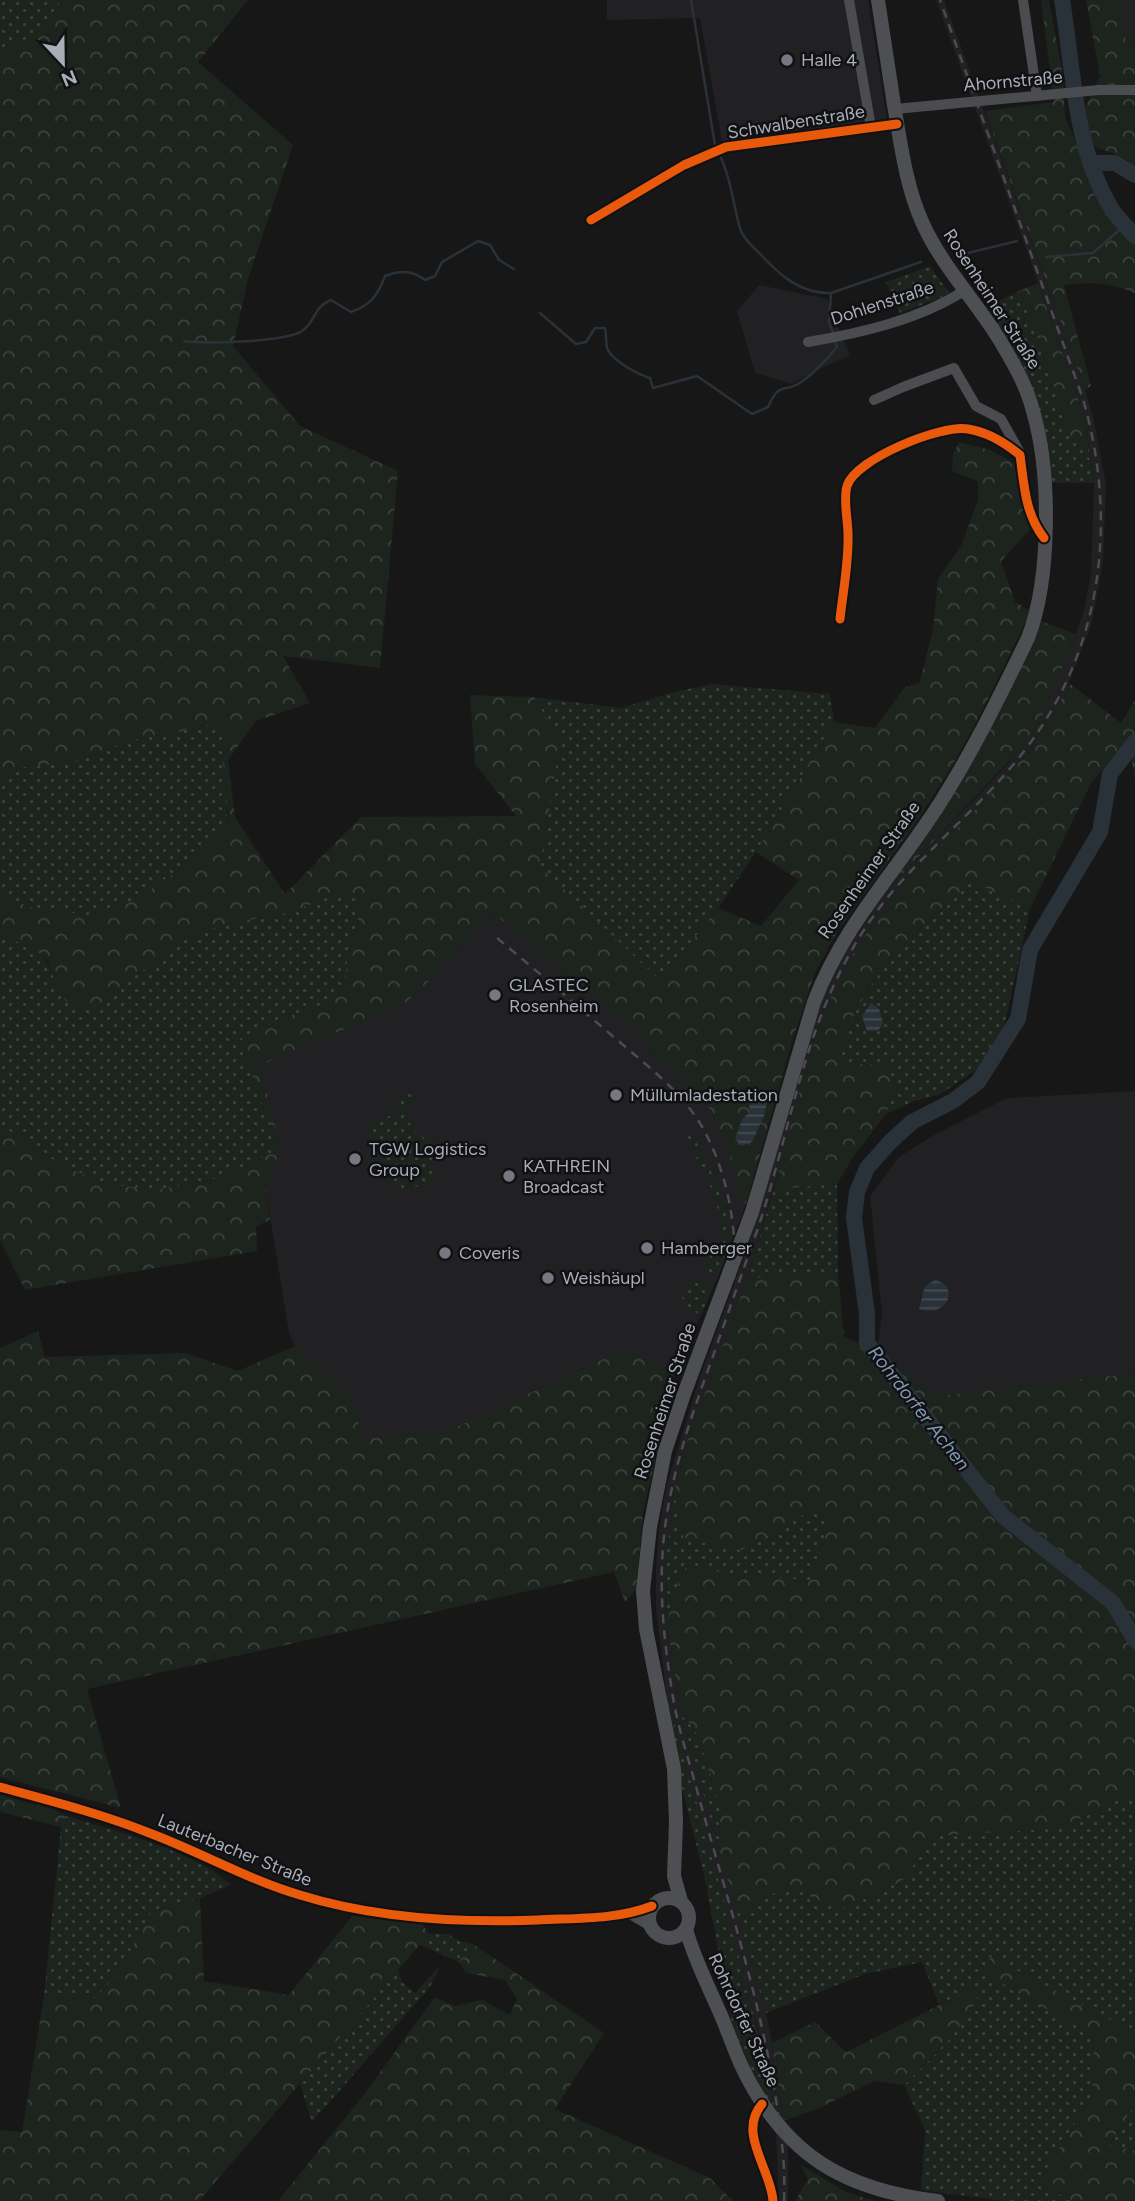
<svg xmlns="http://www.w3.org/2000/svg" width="1135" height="2201" viewBox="0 0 1135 2201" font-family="Figtree,sans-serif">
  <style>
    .built { fill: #212123 }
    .grass { fill: url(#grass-dots) }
    .forest { fill: url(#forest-crowns) }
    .water { fill: url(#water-rules) }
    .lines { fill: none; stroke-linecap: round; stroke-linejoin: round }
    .stream { stroke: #2a3239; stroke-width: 2.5 }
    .river { stroke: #2a3239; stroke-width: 16 }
    .minor { stroke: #4b4c50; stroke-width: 10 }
    .major { stroke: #4d4f52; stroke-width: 14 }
    .rail { stroke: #4b4c4f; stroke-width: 2.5; stroke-dasharray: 9 7; stroke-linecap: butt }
    .cycleway-casing { stroke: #111113; stroke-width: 13 }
    .cycleway { stroke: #e8590c; stroke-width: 9 }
    .poi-dot { fill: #757880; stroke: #111113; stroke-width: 2.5 }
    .labels { text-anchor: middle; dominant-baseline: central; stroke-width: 5; stroke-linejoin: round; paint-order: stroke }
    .poi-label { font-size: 18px; fill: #a8adb8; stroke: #111113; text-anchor: start }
    .street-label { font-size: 18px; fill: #a8adb8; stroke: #111113 }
    .water-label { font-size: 19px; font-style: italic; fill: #7f9bb3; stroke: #111113 }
  </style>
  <defs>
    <pattern id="grass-dots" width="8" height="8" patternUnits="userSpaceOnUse" patternTransform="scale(1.75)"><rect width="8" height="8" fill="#1d241e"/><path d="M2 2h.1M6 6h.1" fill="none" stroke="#3b413d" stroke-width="1.8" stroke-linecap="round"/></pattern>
    <pattern id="forest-crowns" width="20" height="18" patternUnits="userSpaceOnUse" patternTransform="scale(1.75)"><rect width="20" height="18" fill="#1d241e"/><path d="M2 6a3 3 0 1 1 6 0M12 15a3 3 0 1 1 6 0" fill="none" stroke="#3b413d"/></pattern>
    <pattern id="water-rules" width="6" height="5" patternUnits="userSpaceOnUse" patternTransform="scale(1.75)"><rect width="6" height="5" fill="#2a3239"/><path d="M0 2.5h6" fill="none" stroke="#464d54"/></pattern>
  </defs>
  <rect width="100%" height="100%" fill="#171717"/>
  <!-- built -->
  <path class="built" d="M607 0H868L888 125 723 147 700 18 607 20Z
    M936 0H944L1085 390 1094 421 1106 484 1103 563 1091 626 1063 698 1045 728 1011 774 895 895 865 936 830 1000 816 1040 747 1280 687 1442 674 1492 666 1560 667 1622 680 1710 766 2013 772 2043 788 2150V2201H779L775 2109 763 2048 667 1697 656 1611V1568L659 1530 667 1483 700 1377 755 1226 822 996 835 969 882 896 1004 768 1039 724 1076 634 1084 610 1091 574 1094 483 1085 419 1026 248Z
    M1116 0H1135V44L1125 38Z
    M759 285 827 299 850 356 821 368 792 384 755 373 737 311Z
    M492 912 642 1036 650 1051 679 1075 708 1106 730 1155 739 1195 746 1204 717 1279 674 1375 625 1349 450 1430 364 1440 352 1401 295 1346 289 1333 265 1186 281 1149 260 1065 404 1004 429 981Z
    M1135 1091V1373L938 1396 877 1351 882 1313 870 1196 898 1158 932 1136 1007 1098Z"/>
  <!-- grass -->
  <path class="grass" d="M0 0H60C54 30 27 42 0 48Z
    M930 266 950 294 900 313 886 282Z
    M1021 290 1071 437 1090 459 1094 483H1050L999 329 987 307Z
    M712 684 830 694 834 722 756 852 718 908 660 981 539 866 560 742 534 697 621 708 674 692Z
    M216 723 227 731V826L192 860 140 897 92 916 35 908 0 897V776L22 767 75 762 130 740 175 733Z
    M971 881 1030 909 1004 1027 976 1070 939 1095 914 1101 886 1114 895 1087 839 1068C842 1054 843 1038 848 1025 874 967 925 924 971 881Z
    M336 894 357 899 358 920 347 961 346 987 326 1003 289 1016 251 1033 240 1041 274 1137 272 1153 223 1177 196 1183 160 1189 107 1185 58 1163 0 1125V936C29 945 44 946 54 978L116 995 128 979 154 964 182 940 222 925 292 912Z
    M411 1094 414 1099 405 1113C409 1127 419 1134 430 1143L435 1183 392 1191 366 1126 399 1112 394 1098Z
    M692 1134C706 1160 736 1215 729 1246 727 1256 721 1266 717 1276L702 1271C707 1261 715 1251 718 1241 728 1207 700 1167 686 1137Z
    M837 1184 838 1273H780L747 1280 774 1189Z
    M699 1281 713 1287 701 1315 688 1309 682 1297 691 1283Z
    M674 1492 684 1539 742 1550 817 1507 829 1524 810 1581 683 1568 667 1622 666 1560Z
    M667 1697C705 1834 746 1970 775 2109L757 2085 732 2023 705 1879 682 1788Z
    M680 1710 698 1735 720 1805 719 1849Z
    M1135 1791V2033L990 1957V1976L1094 2036 1092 2096 1037 2184 1074 2201H1004L921 2190 925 2130 904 2085 938 2052 971 1990 939 2004 922 1962 865 1974 766 2013 737 1913 788 1886 902 1881 934 1836 1062 1828Z
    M66 1816C113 1830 197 1852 231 1885L200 1898 152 1911 117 1975 95 1998 44 1996 61 1827Z
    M429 1934H448L459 1941 473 1944 459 1962 420 1945Z
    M441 1965 430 1987 312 2122 300 2084 398 1970 402 1982 415 1993Z
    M1135 2104V2151L1109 2146Z"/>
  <!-- forest -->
  <path class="forest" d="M60 0H248L198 62 293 145 248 279 233 346 300 426 398 471 380 668 283 656 310 703 256 721 228 760 235 817 285 894 361 817 516 816 475 764 470 695 534 697 560 742 540 866 660 981 718 908 761 926 799 880 756 852 834 722 875 728 904 688 920 682 933 629 938 579 962 544 978 500V481L952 471 953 455 959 442 990 450 1016 464 1034 525 1001 561 1015 602 1031 611 977 721 951 768 917 821 838 930 815 973 793 1039 746 1204 739 1196 730 1155 708 1106 679 1075 650 1051 642 1036 492 912 429 981 404 1004 260 1065 281 1149 265 1186 270 1220 256 1226 257 1251 25 1290 0 1240V1125L58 1163 107 1185 160 1189 196 1183 223 1177 272 1153 274 1137 240 1041 250 1033 289 1016 326 1003 345 987 347 961 358 920 357 899 336 894 292 912 222 925 182 940 154 964 128 979 116 995 90 1008 67 1003 54 978 48 960 30 946 0 936V897L35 908 92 916 140 897 192 860 227 826 228 815 223 762 227 732 216 723 175 733 130 740 75 762 22 767 0 776V48C27 42 54 30 60 0Z
    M1041 0H1049L1063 77 1065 117 1104 210 1135 238V293C1109 282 1092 282 1064 285L1091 386 1085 390 985 111 1054 102Z
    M1086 0H1116L1125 38 1135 44V165L1120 156 1093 146 1085 108 1100 76Z
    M1038 283 1085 419 1090 459 1071 437 1021 290Z
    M1040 621 1076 634 1039 724 1023 746 882 896Z
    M1069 683 1121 723 1135 700V778L1128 740 1091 783 1030 909 971 881 920 928 871 983 847 1028 839 1067 864 1064 887 1066 895 1087 886 1114 853 1157 837 1184 774 1189C791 1127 805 1060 830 1000 846 963 869 927 894 896 953 824 1032 770 1069 683Z
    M780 1273H838L844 1337 877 1351 938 1396 1135 1373V1791L1062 1828 934 1836 902 1881 840 1910 788 1886 737 1913 719 1849 720 1805 698 1735 680 1710 667 1622 683 1568 810 1581 829 1524 817 1507 742 1550 684 1539 674 1492 687 1442 747 1280Z
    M38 1331 45 1357 185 1353 238 1371 295 1346 352 1401 364 1439 450 1430 625 1349 674 1375 643 1513 636 1590 625 1602 614 1572 87 1689 121 1808 0 1777V1348Z
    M0 1795 55 1810 66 1816 61 1827 0 1812Z
    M200 1898 204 1981 289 1995 352 1916 422 1924 429 1934 199 2201H0V2130L22 2132 44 1996 95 1998 117 1975 152 1911Z
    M473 1944 604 2033 555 2109 710 2178 733 2201H278L362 2097 435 1997 455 2006 482 2000 510 2015 517 1999 505 1980 466 1973 459 1962Z
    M990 1956 1135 2033V2104L1109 2145 1135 2151V2201H1074L1037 2184 1092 2096 1094 2036 989 1976Z
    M971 1989 978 1999 952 2037 904 2085 875 2081 819 2108 784 2121 772 2043 815 2022 846 2052Z
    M801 2165 846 2192 876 2201H795L808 2179Z"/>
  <!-- water -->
  <path class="water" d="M871 1003 879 1009 883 1023 878 1031H867L862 1016Z
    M765 1092 768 1097 764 1116 752 1142 741 1146 735 1139 742 1119 749 1113 750 1099Z
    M935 1280C961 1286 947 1319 919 1309L925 1286Z"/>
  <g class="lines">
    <!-- stream -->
    <path class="stream" d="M691 0 715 145
      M721 158C732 181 733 207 741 231 745 241 755 248 762 256 781 276 801 294 831 293L921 262
      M956 256 1017 241
      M1046 257 1093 253 1125 225
      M831 293 829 322 833 333
      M540 313 576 344 586 342 595 328H605C607 335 605 344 608 350 613 361 639 375 650 378L653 388 697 376 752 414 768 407C780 380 784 394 801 382 815 373 827 359 837 347L835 339
      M184 341C205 344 286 342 302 331 316 322 313 307 331 300L351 312C371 305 378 295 385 276 400 270 412 270 425 280L435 276 442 262 478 241 490 245 499 260 514 269"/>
    <!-- river -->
    <path class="river" d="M1062 0C1074 71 1073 144 1111 208 1117 218 1127 227 1135 236
      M1090 163H1115L1135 175
      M1135 742 1110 774 1100 832 1030 950 1018 1019 978 1082 953 1101 912 1122 891 1141 867 1168 857 1192 854 1218 867 1314V1343L1003 1516 1113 1603 1135 1640"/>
    <!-- minor -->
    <path class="minor" d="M849 0 871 127
      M1023 0 1037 96
      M895 109 1099 90H1135
      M591 220 684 165 726 147 897 124
      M808 342C861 333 918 320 964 291
      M874 400 903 387 954 368 976 406 1001 419 1019 451
      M840 619C843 591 849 562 848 534 848 520 843 500 847 486 855 459 942 424 968 429 988 432 1004 442 1020 455 1024 484 1025 514 1044 538
      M0 1787C51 1801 103 1814 152 1834 202 1853 249 1880 300 1895 374 1918 459 1923 537 1920 576 1918 616 1920 652 1906
      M630 1914 650 1926
      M762 2104C737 2133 771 2169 773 2201"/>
    <!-- major -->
    <path class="major" d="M649 1918a20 20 0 1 1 40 0a20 20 0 1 1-40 0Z
      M681 1901 674 1876 676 1822 674 1769 646 1629 643 1591 650 1527 665 1451 684 1394 752 1212 814 1002C844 924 896 872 940 803 973 751 1001 694 1028 638 1051 578 1051 473 1033 411 1027 387 1015 366 1002 344 978 303 943 268 923 224 906 187 901 145 894 105 889 70 883 35 878 0
      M686 1929C694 1959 708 1985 720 2013 728 2031 734 2050 742 2067 784 2155 844 2190 938 2201"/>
    <!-- rail -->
    <path class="rail" d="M497 938C537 971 576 1005 615 1038 646 1065 680 1090 701 1125 727 1169 738 1229 734 1279
      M784 2201C786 2159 779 2117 772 2076 754 1980 724 1888 698 1794 689 1760 677 1726 672 1691 663 1636 658 1582 665 1527 673 1468 692 1414 712 1359 727 1316 742 1273 757 1231 779 1166 792 1099 814 1035 832 983 857 933 893 891 935 842 986 801 1025 750 1103 648 1118 520 1083 399L940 0"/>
    <defs>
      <path id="cycleway" d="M591 220 684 165 726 147 897 124
        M840 619C843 591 849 562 848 534 848 520 843 500 847 486 855 459 942 424 968 429 988 432 1004 442 1020 455 1024 484 1025 514 1044 538
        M0 1787C51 1801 103 1814 152 1834 202 1853 249 1880 300 1895 374 1918 459 1923 537 1920 576 1918 616 1920 652 1906
        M762 2104C737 2133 771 2169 773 2201"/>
    </defs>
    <!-- cycleway casing -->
    <use href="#cycleway" class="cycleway-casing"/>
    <!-- cycleway -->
    <use href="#cycleway" class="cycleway"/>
  </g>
  <!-- markers -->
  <g class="poi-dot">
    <circle cx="787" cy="60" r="7"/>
    <circle cx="495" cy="995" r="7"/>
    <circle cx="616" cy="1095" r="7"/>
    <circle cx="355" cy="1159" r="7"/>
    <circle cx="509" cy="1176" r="7"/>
    <circle cx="647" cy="1248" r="7"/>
    <circle cx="445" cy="1253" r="7"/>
    <circle cx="548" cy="1278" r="7"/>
  </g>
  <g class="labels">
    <!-- poi labels -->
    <g class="poi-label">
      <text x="801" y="60">Halle 4</text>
      <text x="509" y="985">GLASTEC<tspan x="509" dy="21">Rosenheim</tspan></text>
      <text x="630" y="1095">Müllumladestation</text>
      <text x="369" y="1149">TGW Logistics<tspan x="369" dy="21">Group</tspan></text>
      <text x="523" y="1166">KATHREIN<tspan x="523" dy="21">Broadcast</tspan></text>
      <text x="661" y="1248">Hamberger</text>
      <text x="459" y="1253">Coveris</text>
      <text x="562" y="1278">Weishäupl</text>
    </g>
    <!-- street labels -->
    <g class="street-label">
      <text transform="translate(1013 81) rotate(-5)">Ahornstraße</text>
      <text transform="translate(796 122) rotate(-9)">Schwalbenstraße</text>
      <text transform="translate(992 299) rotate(57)">Rosenheimer Straße</text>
      <text transform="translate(882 303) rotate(-18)">Dohlenstraße</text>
      <text transform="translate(869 870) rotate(-55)">Rosenheimer Straße</text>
      <text transform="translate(665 1401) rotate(-72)">Rosenheimer Straße</text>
      <text transform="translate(235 1850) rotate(22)">Lauterbacher Straße</text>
      <text transform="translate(744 2020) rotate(65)">Rohrdorfer Straße</text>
    </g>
    <!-- water labels -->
    <g class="water-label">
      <text transform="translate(919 1408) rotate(52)">Rohrdorfer Achen</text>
    </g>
  </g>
  <!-- north arrow -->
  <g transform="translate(63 63) rotate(158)" stroke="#111113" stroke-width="5" paint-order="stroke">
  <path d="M0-5L12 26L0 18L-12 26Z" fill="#a8adb8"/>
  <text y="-10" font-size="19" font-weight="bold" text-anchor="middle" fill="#a8adb8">N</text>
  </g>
</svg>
